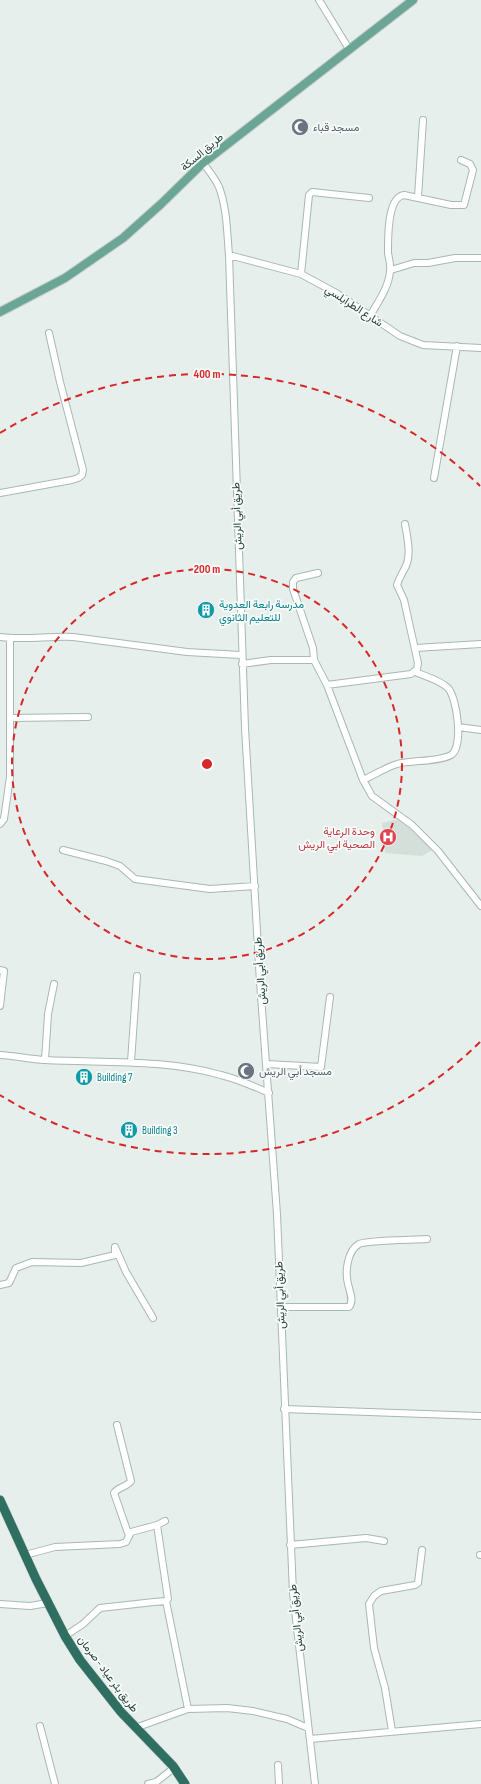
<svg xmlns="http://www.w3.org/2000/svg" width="481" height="1784" viewBox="0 0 481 1784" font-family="'Sofia Sans Condensed',Vazirmatn,sans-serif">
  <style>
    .built { fill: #d4dfda }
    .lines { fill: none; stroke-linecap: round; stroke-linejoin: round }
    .minor-casing { stroke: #a8b8b2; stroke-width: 8 }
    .major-casing { stroke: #c2cac8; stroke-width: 10 }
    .highway-casing { stroke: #c2cac8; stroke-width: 10 }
    .minor { stroke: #fff; stroke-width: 6 }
    .major { stroke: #6aa596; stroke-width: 8 }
    .highway { stroke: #2f6f62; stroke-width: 9 }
    .ring { fill: none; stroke: #d62828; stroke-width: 2; stroke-dasharray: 7 5 }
    .labels { text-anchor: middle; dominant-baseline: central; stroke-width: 3.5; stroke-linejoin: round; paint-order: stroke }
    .worship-label { font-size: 11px; fill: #5b616d; stroke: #f7fbf9; text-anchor: start }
    .street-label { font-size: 11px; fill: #24423a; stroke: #f7fbf9 }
    .culture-label { font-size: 11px; fill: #0d838f; stroke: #f7fbf9; text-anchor: start }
    .health-label { font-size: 11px; fill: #be3a42; stroke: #f7fbf9; text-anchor: end }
    .centre { fill: #d62828; stroke: #f7fbf9; stroke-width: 2 }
    .ring-label { font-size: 12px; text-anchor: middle; font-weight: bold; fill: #d62828; stroke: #f7fbf9; stroke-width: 3.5; stroke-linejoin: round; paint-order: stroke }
  </style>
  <rect width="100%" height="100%" fill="#e6efeb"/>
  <!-- built -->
  <path class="built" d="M398 819 410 829 432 850 422 856 385 853 382 823Z"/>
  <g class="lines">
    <defs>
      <path id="minor" d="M319 0 349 49
        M203 163C209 171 215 178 219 187 227 208 227 232 229 255L245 728 260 982 277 1214 293 1593 315 1784
        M418 197 423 120
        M229 255 301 274 338 294 400 336 423 345 481 348
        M391 270 414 263H428L455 258H481
        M301 274 309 195 312 192 369 198
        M370 316C378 302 389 287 390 271 391 265 389 259 388 253 388 239 387 197 404 195L451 205H464L473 170 470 164 461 160
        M434 478 457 346
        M0 493 72 480 78 478 82 475 83 470 60 382 49 333
        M318 573 296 578 293 582V589L313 648 314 660 327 685 363 780 372 796 412 825 438 851 481 906
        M0 637C24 640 49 636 73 637L187 652 241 655
        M415 648 481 644
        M242 664 271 660H314
        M327 685 411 674 417 669 418 663 404 600 397 585C399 578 402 574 405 568 412 555 407 537 405 524
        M10 718 88 717
        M458 727 481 730
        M363 780C374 775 385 768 397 764 411 760 439 762 451 755 464 747 457 698 448 688 440 680 425 676 415 672
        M0 824 4 819 10 777V638
        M63 850 106 861 120 866 135 879 210 889 255 886
        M0 970 4 971 0 1006
        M0 1055C15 1056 30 1059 45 1060 104 1063 164 1059 221 1075 238 1079 253 1086 269 1093
        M45 1060 48 1014 54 984
        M131 1062 137 976
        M267 1064 321 1067 330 997
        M0 1285 9 1283 16 1268 32 1262 81 1263 115 1255V1247L126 1272 153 1318
        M281 1307H349C354 1301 350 1292 348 1284 345 1272 347 1251 359 1244 367 1240 415 1240 427 1239
        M284 1409 481 1416
        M117 1425 131 1481C127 1487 118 1487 114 1493L129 1536
        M290 1545 366 1538 384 1541
        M25 1555 55 1547 120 1544 126 1542 131 1532 157 1525
        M480 1555H481
        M166 1601 188 1709
        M0 1604 30 1606 48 1603
        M65 1636 83 1624 100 1608 154 1602 166 1601 168 1599 157 1525 165 1521
        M40 1726 55 1784
        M135 1728 188 1709 227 1708 253 1711 287 1719 308 1728
        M392 1731 385 1688 374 1648 369 1604 374 1596 381 1591 415 1585 418 1583 422 1550
        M310 1739 481 1724
        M278 1765 279 1784
        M148 1784 156 1782 174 1768"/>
      <path id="major" d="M0 312 65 278 123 238 161 204 203 163 413 0"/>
      <path id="highway" d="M0 1500 36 1579 65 1636 80 1660 121 1712 173 1766 185 1784"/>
    </defs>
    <!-- minor casing -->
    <use href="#minor" class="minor-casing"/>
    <!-- major casing -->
    <use href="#major" class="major-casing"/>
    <!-- highway casing -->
    <use href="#highway" class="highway-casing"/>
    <!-- minor -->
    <use href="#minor" class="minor"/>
    <!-- major -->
    <use href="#major" class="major"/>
    <!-- highway -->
    <use href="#highway" class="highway"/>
  </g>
  <!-- distance rings -->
  <g class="ring">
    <circle cx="207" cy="764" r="195"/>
    <path d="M480 1042A390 390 0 0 1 0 1095M0 433A390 390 0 0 1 480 486"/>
  </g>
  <!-- icons -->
  <defs>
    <symbol id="mosque-disc" viewBox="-11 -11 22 22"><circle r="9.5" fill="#6b7280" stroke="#f7fbf9"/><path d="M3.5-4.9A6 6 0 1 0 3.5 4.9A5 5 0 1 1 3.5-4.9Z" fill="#fff"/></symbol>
    <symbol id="building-disc" viewBox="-11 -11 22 22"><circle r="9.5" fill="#0f9aa8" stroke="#f7fbf9"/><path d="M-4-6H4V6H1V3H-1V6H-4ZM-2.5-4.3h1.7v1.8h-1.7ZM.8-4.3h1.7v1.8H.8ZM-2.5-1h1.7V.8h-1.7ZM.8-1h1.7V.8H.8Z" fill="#fff"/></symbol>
    <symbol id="hospital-disc" viewBox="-11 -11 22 22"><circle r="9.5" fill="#e0444e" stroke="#f7fbf9"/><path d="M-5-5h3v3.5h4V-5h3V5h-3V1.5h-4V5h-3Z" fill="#fff"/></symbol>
  </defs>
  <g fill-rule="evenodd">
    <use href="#mosque-disc" x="290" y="117" width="20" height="20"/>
    <use href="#building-disc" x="196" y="600" width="20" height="20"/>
    <use href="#hospital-disc" x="378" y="827" width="20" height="20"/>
    <use href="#mosque-disc" x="236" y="1061" width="20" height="20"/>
    <use href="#building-disc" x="74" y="1067" width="20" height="20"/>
    <use href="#building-disc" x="119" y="1120" width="20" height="20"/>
  </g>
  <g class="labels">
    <!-- worship labels -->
    <g class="worship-label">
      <text x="313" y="127">مسجد قباء</text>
      <text x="259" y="1071">مسجد أبي الريش</text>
    </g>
    <!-- street labels -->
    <g class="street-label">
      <text transform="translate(202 152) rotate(-40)">طريق السكة</text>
      <text transform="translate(354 306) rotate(33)">شارع الطرابلسي</text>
      <text transform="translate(237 516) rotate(-92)">طريق أبي الريش</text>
      <text transform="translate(260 971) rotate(-94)">طريق أبي الريش</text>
      <text transform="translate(280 1295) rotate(-92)">طريق أبي الريش</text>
      <text transform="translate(296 1618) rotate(-96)">طريق أبي الريش</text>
      <text transform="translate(108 1674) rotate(53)">طريق بئر عياد - صرمان</text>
    </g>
    <!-- culture labels -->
    <g class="culture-label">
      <text x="219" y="604">مدرسة رابعة العدوية<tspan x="219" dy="13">للتعليم الثانوي</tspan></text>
      <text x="97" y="1077">Building 7</text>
      <text x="142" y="1130">Building 3</text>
    </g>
    <!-- health labels -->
    <g class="health-label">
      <text x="375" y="831">وحدة الرعاية<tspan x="375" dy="13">الصحية ابي الريش</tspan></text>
    </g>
  </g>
  <circle cx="207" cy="764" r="6" class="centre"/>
  <g class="ring-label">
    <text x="207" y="378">400 m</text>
    <text x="207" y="573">200 m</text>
  </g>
</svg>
